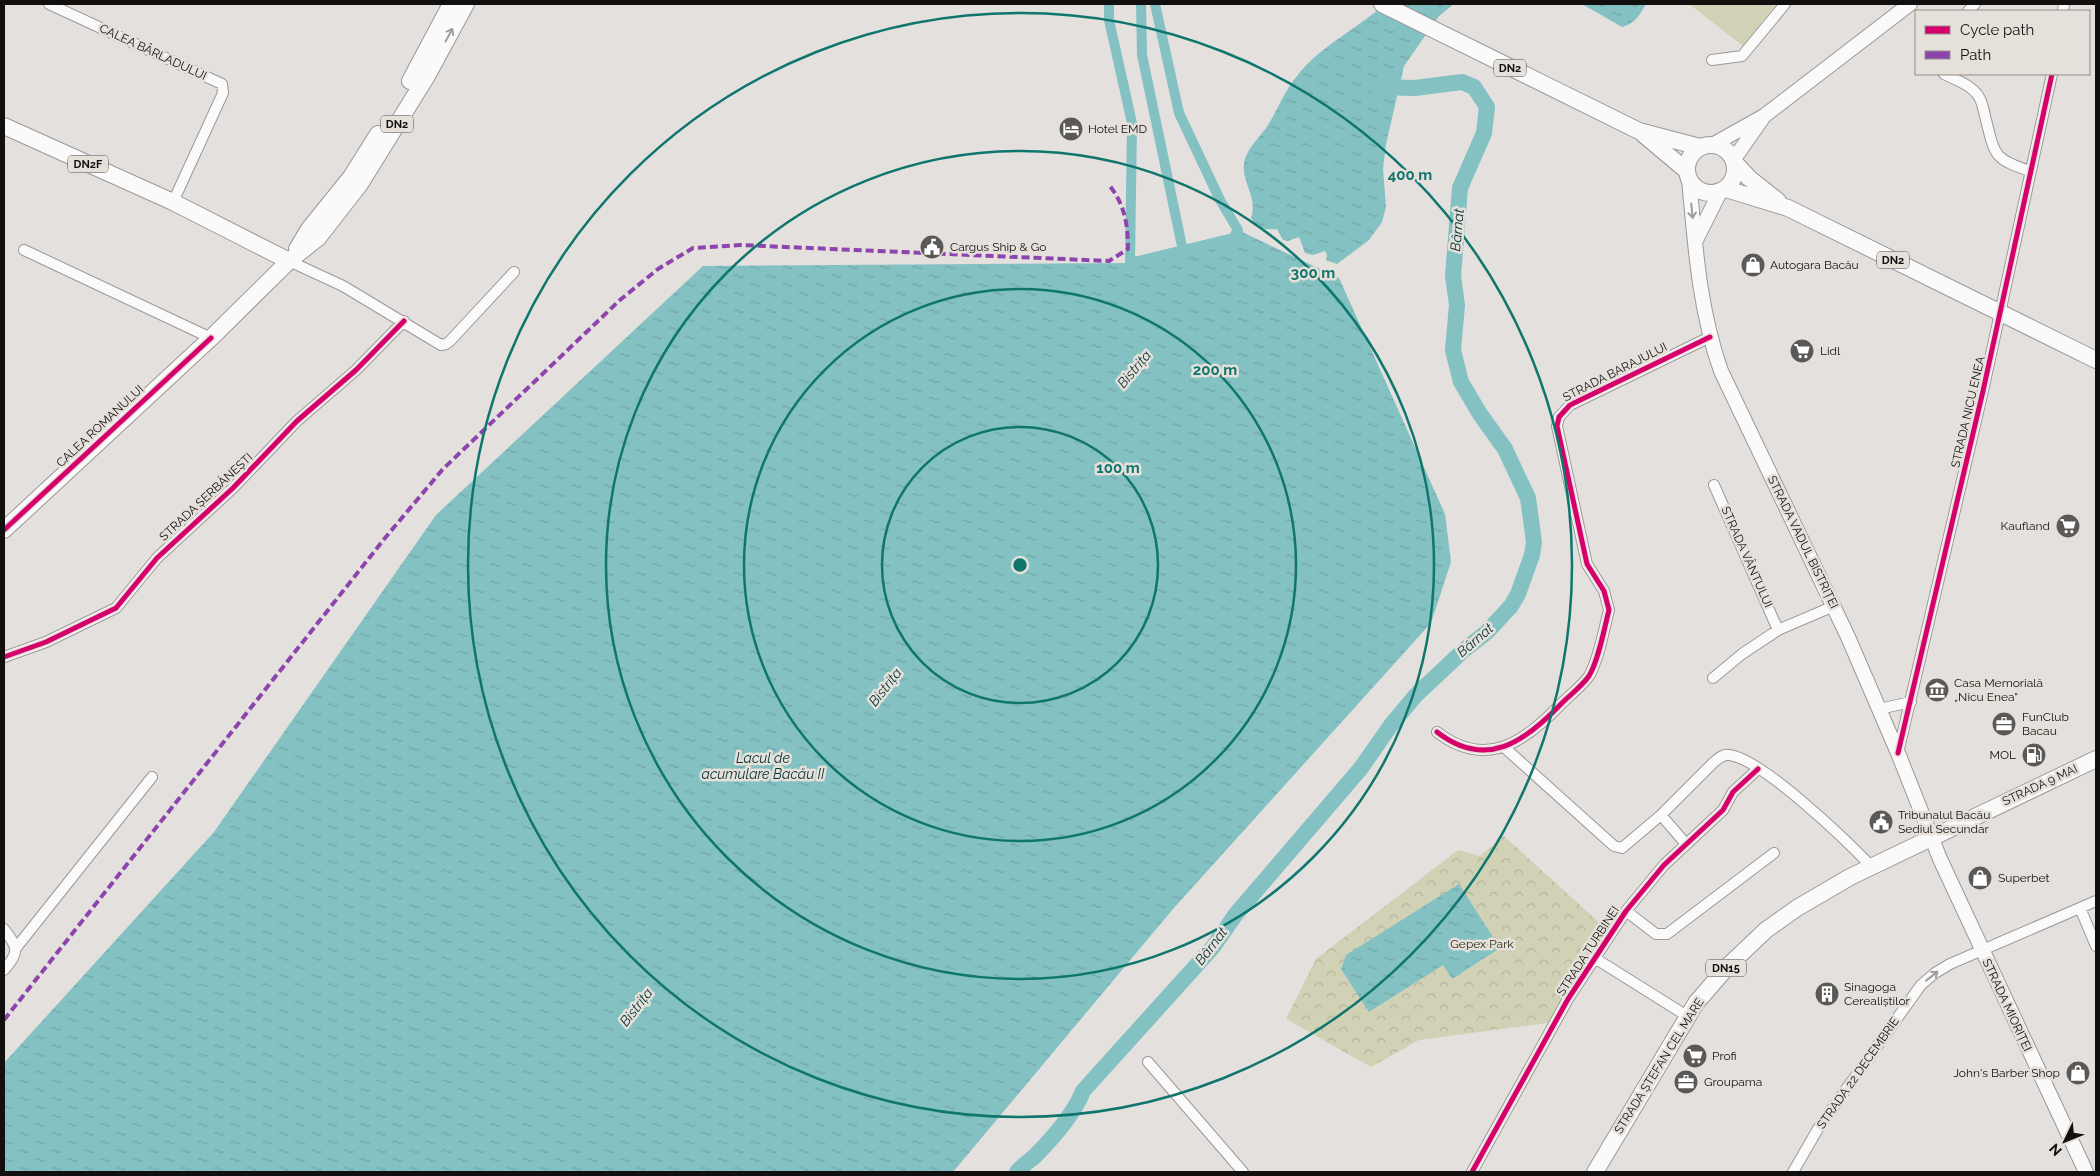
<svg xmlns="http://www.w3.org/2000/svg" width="2100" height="1176" viewBox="0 0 2100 1176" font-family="Raleway,sans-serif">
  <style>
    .park { fill: url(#park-crowns) }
    .garden { fill: #d1d2b5 }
    .water { fill: url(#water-ripples) }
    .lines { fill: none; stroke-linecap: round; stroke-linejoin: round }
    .canal { stroke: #84c1c3; stroke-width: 10 }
    .river { stroke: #84c1c3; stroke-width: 16 }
    .minor-casing { stroke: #9b9897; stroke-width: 12 }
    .secondary-casing { stroke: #9b9897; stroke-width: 16 }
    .primary-casing { stroke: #9b9897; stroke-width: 18 }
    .minor { stroke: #fbfafa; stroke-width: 10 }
    .secondary { stroke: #fbfafa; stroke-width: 14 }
    .primary { stroke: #fbfafa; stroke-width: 16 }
    .quiet { stroke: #8e44ad; stroke-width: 4; stroke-dasharray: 8 4; stroke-linecap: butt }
    .cycleway-casing { stroke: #e6e0db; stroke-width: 8 }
    .cycleway { stroke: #d6006c; stroke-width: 5 }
    .oneway { stroke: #9e9c9c }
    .ring { fill: none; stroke: #0f766e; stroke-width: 2.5 }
    .labels { text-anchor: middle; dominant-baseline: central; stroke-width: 5; stroke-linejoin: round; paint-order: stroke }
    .shield { fill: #e6e0db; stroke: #524e4c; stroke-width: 1 }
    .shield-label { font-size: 11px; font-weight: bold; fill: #12100f }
    .street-label { font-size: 12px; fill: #12100f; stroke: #e6e0db }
    .poi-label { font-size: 12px; fill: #12100f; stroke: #e6e0db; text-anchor: start }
    .park-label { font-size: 12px; fill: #2d2e11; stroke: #e6e0db }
    .water-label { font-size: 14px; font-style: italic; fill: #063335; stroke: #e6e0db }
    .centre { fill: #0f766e; stroke: #e6e0db; stroke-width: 2.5 }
    .ring-label { font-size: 15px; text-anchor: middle; font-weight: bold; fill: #0f766e; stroke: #e6e0db; stroke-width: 5; stroke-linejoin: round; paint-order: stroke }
  </style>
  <defs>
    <pattern id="park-crowns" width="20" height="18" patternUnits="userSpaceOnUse" patternTransform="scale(1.25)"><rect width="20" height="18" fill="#d1d2b5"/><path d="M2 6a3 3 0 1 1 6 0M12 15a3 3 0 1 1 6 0" fill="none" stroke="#b2b39a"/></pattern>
    <pattern id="water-ripples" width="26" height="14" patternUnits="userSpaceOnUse" patternTransform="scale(1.25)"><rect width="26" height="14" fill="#84c1c3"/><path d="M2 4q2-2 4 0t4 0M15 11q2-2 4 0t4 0" fill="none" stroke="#71a5a6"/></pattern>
  </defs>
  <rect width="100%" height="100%" fill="#e3e0de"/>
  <!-- park -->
  <path class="park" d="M1504 836 1613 935 1555 1022 1419 1040 1371 1067 1286 1019 1316 959 1458 850 1480 856Z"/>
  <!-- garden -->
  <path class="garden" d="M1689 4H1776L1743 46Z"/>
  <!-- water -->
  <path class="water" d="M1385 4H1454L1439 16 1404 66 1386 144 1383 169 1386 207 1382 222 1369 240 1337 264 1326 260 1327 255 1325 251 1313 255 1305 253 1299 237 1288 241 1283 240 1277 229C1264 230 1258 229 1251 218 1259 195 1237 179 1246 156 1251 144 1261 136 1268 125 1278 109 1285 90 1297 76 1320 46 1357 29 1385 4Z
    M1582 4H1646C1640 14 1635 24 1622 27Z
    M1238 230 1339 278 1445 514 1451 562 1431 623 1173 909 953 1172H4V1063L214 832 436 515 703 266 1130 263 1233 239Z
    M1459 884 1500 948 1452 979 1443 965 1369 1012 1341 969 1346 955Z"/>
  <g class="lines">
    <!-- canal -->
    <path class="canal" d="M1109 4V20L1132 123 1130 263 1233 238 1238 230 1220 200 1179 113 1155 4
      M1141 4 1142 55 1183 251 1182 255"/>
    <!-- river -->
    <path class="river" d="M1017 1172C1023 1165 1028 1162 1034 1157 1052 1139 1074 1114 1083 1091L1213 947 1236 914 1361 768 1391 725 1416 695 1464 650 1487 632 1511 606 1518 594 1532 555 1534 542 1528 498 1505 449 1480 414 1461 382 1453 350 1457 305 1453 276 1460 188 1484 133 1487 107 1474 87 1462 82 1415 88 1377 87"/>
    <defs>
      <path id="minor" d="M49 4 222 84 223 93 173 202
        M1968 11 1975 4
        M2063 11 2064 4
        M1712 60 1742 56 1785 4
        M1944 74C1956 80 1972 85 1979 97 1983 104 1984 112 1986 120 1995 156 1994 159 2030 171
        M24 250 211 338
        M289 261 343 286 441 345 446 344 450 341 514 272
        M1714 485 1778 630 1834 606
        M4 657 46 642 116 608 157 558 233 488 297 421 356 370 404 321
        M1713 678 1742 654 1778 630
        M1879 709 1911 702
        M1437 732C1486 770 1525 742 1562 703 1570 695 1582 686 1589 676 1599 659 1604 629 1609 610L1604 591 1587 564 1557 426 1559 417 1570 405 1710 337
        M1505 748 1614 846 1622 848 1661 815 1713 763C1718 759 1722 754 1729 755 1761 758 1847 841 1871 866
        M1898 753 1983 391 2052 74
        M1661 815 1686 844
        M2080 908 2096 946
        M1626 911 1656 934H1667L1774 853
        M4 929C18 948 20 951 4 970
        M16 948 152 777
        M1593 957 1687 1016
        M1148 1062 1243 1172
        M1472 1172 1568 999 1626 911 1664 865 1723 810 1733 792 1758 769
        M1793 1172 1819 1127 1921 985 1935 973 1950 964 2096 901"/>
      <path id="secondary" d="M1714 144 1764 116 1910 4
        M1734 159 1762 119
        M1689 179C1695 244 1699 309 1721 371L1848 637 1898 753 1940 859 2086 1172
        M1695 242 1720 192"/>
      <path id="primary" d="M1382 4 1639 131 1700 147
        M410 81 451 4
        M4 126 173 202 289 261
        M1643 134 1687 171
        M1687 169a24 24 0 1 1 48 0a24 24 0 1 1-48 0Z
        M1735 163 1749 178 1778 201
        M1726 189 1788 208 2096 360
        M297 249 309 229 351 177 378 134
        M4 530 211 338 289 261 318 238 360 184 427 76 466 4
        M1595 1172 1696 1003 1728 966 1766 930 1797 908 1850 877 2096 759"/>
    </defs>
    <!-- minor casing -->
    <use href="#minor" class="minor-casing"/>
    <!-- secondary casing -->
    <use href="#secondary" class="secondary-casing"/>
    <!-- primary casing -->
    <use href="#primary" class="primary-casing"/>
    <!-- minor -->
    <use href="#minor" class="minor"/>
    <!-- secondary -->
    <use href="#secondary" class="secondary"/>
    <!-- primary -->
    <use href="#primary" class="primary"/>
    <!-- quiet -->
    <path class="quiet" d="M4 1020 385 538 443 469 620 300 658 269 693 248 740 245 1109 261 1128 249C1128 225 1125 206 1110 186"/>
    <defs>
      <path id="cycleway" d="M4 530 211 338
        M4 657 46 642 116 608 157 558 233 488 297 421 356 370 404 321
        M1437 732C1486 770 1525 742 1562 703 1570 695 1582 686 1589 676 1599 659 1604 629 1609 610L1604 591 1587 564 1557 426 1559 417 1570 405 1710 337
        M1898 753 1983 391 2052 74
        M1472 1172 1568 999 1626 911 1664 865 1723 810 1733 792 1758 769"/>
    </defs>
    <!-- cycleway casing -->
    <use href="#cycleway" class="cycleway-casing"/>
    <!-- cycleway -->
    <use href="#cycleway" class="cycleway"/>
  </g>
  <!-- one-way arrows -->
  <defs><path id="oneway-shaft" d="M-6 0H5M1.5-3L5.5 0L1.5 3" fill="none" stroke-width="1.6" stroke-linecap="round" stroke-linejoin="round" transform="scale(1.25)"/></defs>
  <g class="oneway">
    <use href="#oneway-shaft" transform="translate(449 35) rotate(-62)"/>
    <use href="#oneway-shaft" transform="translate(1692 211) rotate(84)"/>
    <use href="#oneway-shaft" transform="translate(1932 976) rotate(-38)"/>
  </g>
  <!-- distance rings -->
  <g class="ring">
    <circle cx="1020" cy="565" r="138"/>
    <circle cx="1020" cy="565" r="276"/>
    <circle cx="1020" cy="565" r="414"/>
    <circle cx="1020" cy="565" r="552"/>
  </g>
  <!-- icons -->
  <defs>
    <symbol id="hotel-disc" viewBox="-11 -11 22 22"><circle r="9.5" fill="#5b5957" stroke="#e6e0db"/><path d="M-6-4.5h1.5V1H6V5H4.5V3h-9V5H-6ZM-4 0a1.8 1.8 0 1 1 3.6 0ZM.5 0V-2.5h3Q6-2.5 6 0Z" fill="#fff"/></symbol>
    <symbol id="civic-disc" viewBox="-11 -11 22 22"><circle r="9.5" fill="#5b5957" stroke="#e6e0db"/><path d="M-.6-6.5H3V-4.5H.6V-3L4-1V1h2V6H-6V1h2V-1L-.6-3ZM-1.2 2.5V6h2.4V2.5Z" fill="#fff"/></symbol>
    <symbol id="shop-disc" viewBox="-11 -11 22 22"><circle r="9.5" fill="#5b5957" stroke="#e6e0db"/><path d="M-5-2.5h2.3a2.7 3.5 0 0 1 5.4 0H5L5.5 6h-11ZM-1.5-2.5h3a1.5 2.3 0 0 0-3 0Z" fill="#fff"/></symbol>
    <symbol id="supermarket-disc" viewBox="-11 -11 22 22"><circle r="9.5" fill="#5b5957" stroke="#e6e0db"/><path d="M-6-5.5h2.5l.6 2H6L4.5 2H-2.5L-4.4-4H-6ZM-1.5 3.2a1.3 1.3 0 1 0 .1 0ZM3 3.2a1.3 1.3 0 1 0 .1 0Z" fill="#fff"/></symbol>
    <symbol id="museum-disc" viewBox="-11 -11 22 22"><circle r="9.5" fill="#5b5957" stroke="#e6e0db"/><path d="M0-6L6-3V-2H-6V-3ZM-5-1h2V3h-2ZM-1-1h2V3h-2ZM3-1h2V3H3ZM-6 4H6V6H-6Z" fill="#fff"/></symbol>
    <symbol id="office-disc" viewBox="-11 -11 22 22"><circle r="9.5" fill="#5b5957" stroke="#e6e0db"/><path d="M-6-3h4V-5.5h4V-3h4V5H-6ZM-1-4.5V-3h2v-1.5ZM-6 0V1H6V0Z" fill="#fff"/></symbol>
    <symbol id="fuel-disc" viewBox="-11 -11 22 22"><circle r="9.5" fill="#5b5957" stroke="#e6e0db"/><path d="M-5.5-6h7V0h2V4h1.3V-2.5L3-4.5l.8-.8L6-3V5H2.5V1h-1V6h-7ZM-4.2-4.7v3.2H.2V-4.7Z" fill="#fff"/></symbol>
    <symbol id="building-disc" viewBox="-11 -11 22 22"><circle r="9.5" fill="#5b5957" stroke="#e6e0db"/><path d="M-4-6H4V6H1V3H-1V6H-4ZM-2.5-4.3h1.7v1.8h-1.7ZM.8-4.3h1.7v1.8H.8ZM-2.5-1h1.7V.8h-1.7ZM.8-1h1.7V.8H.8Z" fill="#fff"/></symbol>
  </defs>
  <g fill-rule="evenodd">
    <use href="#hotel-disc" x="1057" y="115" width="28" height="28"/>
    <use href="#civic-disc" x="918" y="233" width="28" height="28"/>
    <use href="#shop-disc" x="1739" y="251" width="28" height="28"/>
    <use href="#supermarket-disc" x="1788" y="337" width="28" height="28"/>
    <use href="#supermarket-disc" x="2054" y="512" width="28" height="28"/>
    <use href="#museum-disc" x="1923" y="676" width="28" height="28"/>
    <use href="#office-disc" x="1990" y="710" width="28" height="28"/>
    <use href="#fuel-disc" x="2020" y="741" width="28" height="28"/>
    <use href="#civic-disc" x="1867" y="808" width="28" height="28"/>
    <use href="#shop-disc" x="1966" y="864" width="28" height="28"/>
    <use href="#building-disc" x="1813" y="980" width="28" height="28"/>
    <use href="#supermarket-disc" x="1681" y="1042" width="28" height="28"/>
    <use href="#shop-disc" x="2064" y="1059" width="28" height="28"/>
    <use href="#office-disc" x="1672" y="1068" width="28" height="28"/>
  </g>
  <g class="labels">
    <!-- shield labels -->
    <g class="shield">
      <rect x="1494" y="59.5" width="32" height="17" rx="4"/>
      <rect x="381" y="115.5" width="32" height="17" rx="4"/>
      <rect x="68" y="155.5" width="40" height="17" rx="4"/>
      <rect x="1877" y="251.5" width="32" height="17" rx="4"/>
      <rect x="1706" y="959.5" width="40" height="17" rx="4"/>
    </g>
    <g class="shield-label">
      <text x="1510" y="68">DN2</text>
      <text x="397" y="124">DN2</text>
      <text x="88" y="164">DN2F</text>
      <text x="1893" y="260">DN2</text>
      <text x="1726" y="968">DN15</text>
    </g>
    <!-- street labels -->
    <g class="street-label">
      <text transform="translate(153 52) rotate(25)">CALEA BÂRLADULUI</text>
      <text transform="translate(1615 372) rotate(-27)">STRADA BARAJULUI</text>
      <text transform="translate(1968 412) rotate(-77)">STRADA NICU ENEA</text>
      <text transform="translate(100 426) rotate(-43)">CALEA ROMANULUI</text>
      <text transform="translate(206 497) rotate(-43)">STRADA ȘERBĂNEȘTI</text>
      <text transform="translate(1803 542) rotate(64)">STRADA VADUL BISTRIȚEI</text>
      <text transform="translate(1747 557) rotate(66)">STRADA VÂNTULUI</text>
      <text transform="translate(2040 785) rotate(-25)">STRADA 9 MAI</text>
      <text transform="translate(1588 951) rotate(-57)">STRADA TURBINEI</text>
      <text transform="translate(2007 1005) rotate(65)">STRADA MIORIȚEI</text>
      <text transform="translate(1659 1066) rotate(-58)">STRADA ȘTEFAN CEL MARE</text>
      <text transform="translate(1858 1073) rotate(-55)">STRADA 22 DECEMBRIE</text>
    </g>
    <!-- poi labels -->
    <g class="poi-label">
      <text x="1088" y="129">Hotel EMD</text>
      <text x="950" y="247">Cargus Ship &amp; Go</text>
      <text x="1770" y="265">Autogara Bacău</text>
      <text x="1820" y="351">Lidl</text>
      <text x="2050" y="526" text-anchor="end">Kaufland</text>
      <text x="1954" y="683">Casa Memorială<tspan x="1954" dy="14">„Nicu Enea"</tspan></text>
      <text x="2022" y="717">FunClub<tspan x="2022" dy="14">Bacau</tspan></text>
      <text x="2016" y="755" text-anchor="end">MOL</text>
      <text x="1898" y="815">Tribunalul Bacău<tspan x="1898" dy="14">Sediul Secundar</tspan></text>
      <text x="1998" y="878">Superbet</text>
      <text x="1844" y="987">Sinagoga<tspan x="1844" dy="14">Cerealiștilor</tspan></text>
      <text x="1712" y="1056">Profi</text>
      <text x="2060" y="1073" text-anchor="end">John's Barber Shop</text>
      <text x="1704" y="1082">Groupama</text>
    </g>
    <!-- park labels -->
    <g class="park-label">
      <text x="1482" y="944">Gepex Park</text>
    </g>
    <!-- water labels -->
    <g class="water-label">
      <text transform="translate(1457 230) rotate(-85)">Bârnat</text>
      <text transform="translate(1134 369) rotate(-50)">Bistrița</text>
      <text transform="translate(1475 640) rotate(-41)">Bârnat</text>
      <text transform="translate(885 687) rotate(-52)">Bistrița</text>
      <text x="763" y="758">Lacul de<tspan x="763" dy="16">acumulare Bacău II</tspan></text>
      <text transform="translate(1211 946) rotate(-52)">Bârnat</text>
      <text transform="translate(636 1007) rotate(-52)">Bistrița</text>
    </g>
  </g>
  <circle cx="1020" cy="565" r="8" class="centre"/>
  <g class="ring-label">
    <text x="1410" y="180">400 m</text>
    <text x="1313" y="278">300 m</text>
    <text x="1215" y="375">200 m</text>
    <text x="1118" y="473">100 m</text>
  </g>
  <!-- border -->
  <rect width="2100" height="1176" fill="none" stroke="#12100f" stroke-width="10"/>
  <!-- legend -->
  <rect x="1915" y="10" width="175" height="65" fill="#e6e0db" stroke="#918d89"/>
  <rect x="1925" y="26" width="25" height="8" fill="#d6006c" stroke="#918d89"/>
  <text x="1960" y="35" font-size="15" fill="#12100f">Cycle path</text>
  <rect x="1925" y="51" width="25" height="8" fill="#8e44ad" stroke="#918d89"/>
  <text x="1960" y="60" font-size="15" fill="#12100f">Path</text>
  <!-- north arrow -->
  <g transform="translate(2065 1141) rotate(227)" stroke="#e6e0db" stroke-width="4" paint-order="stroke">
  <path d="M0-4L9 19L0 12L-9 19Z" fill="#12100f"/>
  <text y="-8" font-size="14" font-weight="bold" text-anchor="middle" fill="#12100f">N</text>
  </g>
</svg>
